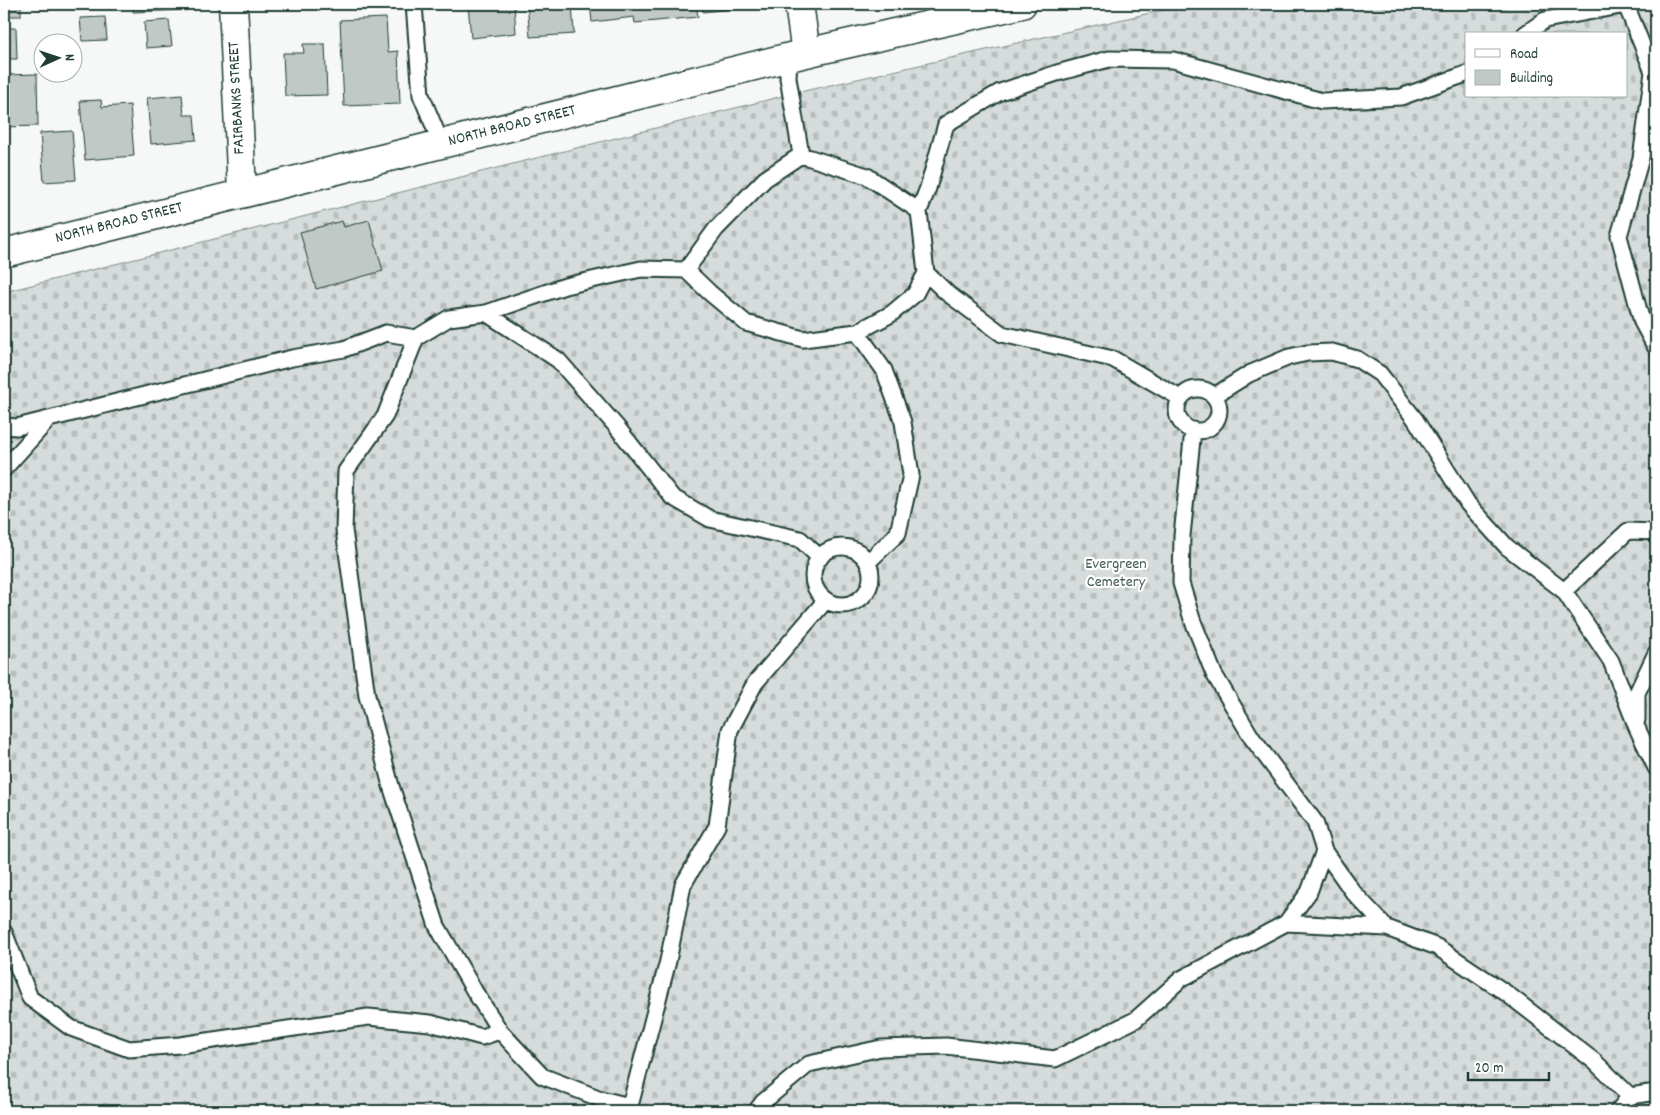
<svg xmlns="http://www.w3.org/2000/svg" width="1660" height="1115" viewBox="0 0 1660 1115" font-family="Dekko,sans-serif">
  <style>
    .cemetery { fill: url(#cemetery-stones); stroke: #7a8c88; fill-rule: evenodd }
    .building { fill: #c0c9c6; stroke: #1f3d34 }
    .lines { fill: none; stroke-linecap: round; stroke-linejoin: round }
    .lane-casing { stroke: #1f3d34; stroke-width: 19 }
    .street-casing { stroke: #1f3d34; stroke-width: 31 }
    .secondary-casing { stroke: #1f3d34; stroke-width: 31 }
    .lane { stroke: #fff; stroke-width: 15 }
    .street { stroke: #fff; stroke-width: 28 }
    .secondary { stroke: #fff; stroke-width: 28 }
    .labels { text-anchor: middle; dominant-baseline: central; stroke-width: 4.5; stroke-linejoin: round; paint-order: stroke }
    .street-label { font-size: 16px; fill: #1f3d34; stroke: #fff }
    .park-label { font-size: 16px; fill: #445d55; stroke: #fff }
  </style>
  <defs>
    <pattern id="cemetery-stones" width="16" height="16" patternUnits="userSpaceOnUse" patternTransform="scale(1.25)"><rect width="16" height="16" fill="#d6dcdb"/><path d="M2 7V4a2 2 0 0 1 4 0v3zM10 15v-3a2 2 0 0 1 4 0v3z" fill="#b7bebd"/></pattern>
  </defs>
  <rect width="100%" height="100%" fill="#f6f7f7"/>
  <filter id="ink" filterUnits="userSpaceOnUse"><feTurbulence type="fractalNoise" baseFrequency=".02" numOctaves="2"/><feDisplacementMap in="SourceGraphic" scale="10" xChannelSelector="R" yChannelSelector="G"/><feConvolveMatrix kernelMatrix="1 2 1 2 8 2 1 2 1" color-interpolation-filters="sRGB"/></filter>
  <g filter="url(#ink)">
    <!-- cemetery -->
    <path class="cemetery" d="M1190 4H1656V1111H4V292L791 94ZM1466 34H1626V96H1466Z"/>
    <!-- building -->
    <path class="building" d="M4 4H21V16H4Z
      M133 4H188V10L133 12Z
      M468 4H514L516 33 471 38Z
      M527 4H572L574 34 530 37Z
      M590 4H696L698 17 635 23 634 17 592 22Z
      M702 4H755L756 6 703 12Z
      M105 17 107 40 82 41 80 18Z
      M386 18 388 52 398 51 400 104 344 106 340 20Z
      M169 20 172 46 146 48 144 22Z
      M4 28H16L17 59H4Z
      M303 44H325L327 95 285 96 283 53H304Z
      M37 74 38 126 4 127V75Z
      M182 95 184 115H194L196 140 151 144 147 98Z
      M101 100 102 107 130 105 134 156 85 160 80 101Z
      M72 131 76 180 44 182 40 133Z
      M369 220 383 271 316 289 300 232 342 221 344 227Z"/>
    <g class="lines">
      <defs>
        <path id="lane" d="M414 4 421 95 441 143
          M1629 4 1626 5 1653 72 1641 158 1619 236 1642 322 1656 348
          M1525 34 1545 20 1626 5
          M801 155 867 176 919 211 928 188 946 124 1000 92 1057 73 1109 59 1173 60 1322 101 1401 97 1466 74
          M919 211 926 273 947 293 1002 334 1113 359 1180 398
          M686 270 710 293 746 323 803 339 857 332 891 314 915 294 926 273
          M486 313 558 360 616 426 672 497 710 519 800 539 820 558
          M857 332 884 370 903 422 911 475 898 533 868 562
          M416 338 385 416 346 471 344 530 367 696 391 786 437 926 475 992 500 1031 542 1076 601 1099 630 1106 668 961 683 885 717 826 730 730 755 683 826 600
          M1177 410a21 21 0 1 1 42 0a21 21 0 1 1-42 0Z
          M1214 396 1249 374 1289 357 1308 353 1332 352 1357 359 1380 374 1415 419 1468 504 1507 547 1564 591 1611 661 1637 728 1656 768
          M4 426 17 427 292 358 344 349 386 333 416 338 449 318 486 313 565 286 641 269 686 270 716 229 765 179 801 155 788 78 789 57
          M4 469 49 419
          M813 576a29 29 0 1 1 58 0a29 29 0 1 1-58 0Z
          M1564 591 1628 531 1656 532
          M1637 720V693L1656 653
          M1324 851 1353 892 1387 928
          M1286 923 1387 928 1437 947 1506 993 1594 1061 1630 1096 1618 1111
          M4 932 30 998 71 1028 129 1049 180 1045 368 1017 430 1023 482 1037 500 1031
          M1630 1096 1656 1092
          M756 1111 763 1102 809 1064 881 1048 946 1046 1055 1059 1135 1020 1181 979 1286 923 1309 892 1324 851 1315 822 1252 738 1214 674 1192 619 1181 583 1182 536 1193 430"/>
        <path id="street" d="M233 4 242 192
          M799 4 806 53"/>
        <path id="secondary" d="M4 253 806 53 1022 4"/>
      </defs>
      <!-- lane casing -->
      <use href="#lane" class="lane-casing"/>
      <!-- street casing -->
      <use href="#street" class="street-casing"/>
      <!-- secondary casing -->
      <use href="#secondary" class="secondary-casing"/>
      <!-- lane -->
      <use href="#lane" class="lane"/>
      <!-- street -->
      <use href="#street" class="street"/>
      <!-- secondary -->
      <use href="#secondary" class="secondary"/>
    </g>
  </g>
  <g class="labels">
    <!-- street labels -->
    <g class="street-label">
      <text transform="translate(237 98) rotate(-93)">FAIRBANKS STREET</text>
      <text transform="translate(512 126) rotate(-14)">NORTH BROAD STREET</text>
      <text transform="translate(119 223) rotate(-14)">NORTH BROAD STREET</text>
    </g>
    <!-- park labels -->
    <g class="park-label">
      <text x="1116" y="564">Evergreen<tspan x="1116" dy="18">Cemetery</tspan></text>
    </g>
  </g>
  <!-- margin -->
  <rect width="1660" height="1115" fill="none" stroke="#fff" stroke-width="20"/>
  <rect x="10" y="10" width="1640" height="1095" fill="none" stroke="#1f3d34" stroke-width="2" filter="url(#ink)"/>
  <!-- legend -->
  <rect x="1465" y="32" width="162" height="65" fill="#ffffff" stroke="#a5b1ae"/>
  <rect x="1475" y="49" width="25" height="8" fill="#ffffff" stroke="#a5b1ae"/>
  <text x="1510" y="58" font-size="15" fill="#1f3d34">Road</text>
  <rect x="1475" y="70" width="25" height="15" fill="#c0c9c6" stroke="#a5b1ae"/>
  <text x="1510" y="82" font-size="15" fill="#1f3d34">Building</text>
  <!-- north arrow -->
  <g transform="translate(58 58) rotate(87)"><circle r="24" fill="#ffffff" stroke="#a5b1ae"/>
  <path d="M0-4L9 19L0 12L-9 19Z" fill="#1f3d34"/>
  <text y="-8" font-size="14" font-weight="bold" text-anchor="middle" fill="#1f3d34">N</text>
  </g>
  <!-- scale -->
  <path d="M1468 1072v8h81v-8" fill="none" stroke="#1f3d34" stroke-width="2.5"/>
  <text x="1475" y="1072" font-size="15" fill="#1f3d34" stroke="#ffffff" stroke-width="4" paint-order="stroke">20 m</text>
</svg>
